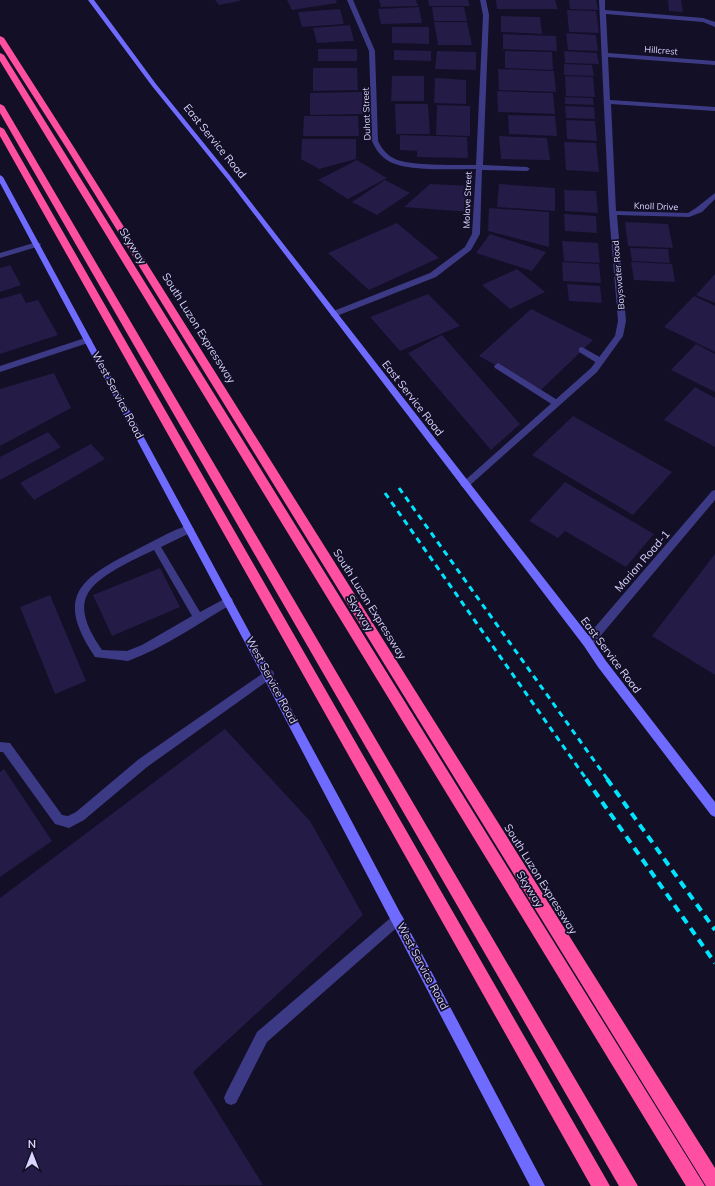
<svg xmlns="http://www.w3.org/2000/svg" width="715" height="1186" viewBox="0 0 715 1186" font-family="Mulish,sans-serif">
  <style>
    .building { fill: #241b47 }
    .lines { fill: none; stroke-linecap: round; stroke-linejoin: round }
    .lane { fill: #3d3a85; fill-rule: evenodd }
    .street { fill: #3d3a85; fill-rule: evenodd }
    .secondary { fill: #6f6bff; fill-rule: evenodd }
    .highway { fill: #ff4fa3; fill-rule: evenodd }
    .rail-far1 { stroke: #00e5ff; stroke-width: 3; stroke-dasharray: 6 5; stroke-linecap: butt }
    .rail { stroke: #00e5ff; stroke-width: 4; stroke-dasharray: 8 6; stroke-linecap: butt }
    .labels { text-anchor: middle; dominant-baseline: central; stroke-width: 3.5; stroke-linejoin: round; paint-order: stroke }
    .far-street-label { font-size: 9px; fill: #d9d4ff; stroke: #130f26 }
    .street-label { font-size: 11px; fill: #d9d4ff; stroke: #130f26 }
  </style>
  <rect width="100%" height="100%" fill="#130f26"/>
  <!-- building -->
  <path class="building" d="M215 0H239L240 1 219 5Z
    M287 0H336L337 3 292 10Z
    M379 0H416L418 6 381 7Z
    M428 0H468L470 6H429Z
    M496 0H555L558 9H497Z
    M569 0H596L598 10 570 9Z
    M668 0H681L683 12 669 11Z
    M419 7 422 23 381 24 378 9Z
    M432 7H464L467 21H434Z
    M340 9 344 24 302 27 298 12Z
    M567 10 596 11 599 33 569 32Z
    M501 16 540 17 542 34 501 32Z
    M434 22H467L472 45H438Z
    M350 25 354 41 317 43 313 28Z
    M392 27H429V44L392 43Z
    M566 33 596 35 598 51 568 50Z
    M503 34 556 36 557 51 503 49Z
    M318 49H357V61H318Z
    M394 50 431 51V61L394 60Z
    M437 51 476 52V70L435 69Z
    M505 51 552 52 553 70 505 68Z
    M564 51 597 53 599 64 565 63Z
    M564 64 592 65 594 76 564 75Z
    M313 68H357L358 90 313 91Z
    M498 69 554 71 556 92 499 90Z
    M392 76H424V101H391Z
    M565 76 593 77 595 97 566 96Z
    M435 78 466 80V104L434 103Z
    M497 91 553 93 555 114 498 112Z
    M362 92 363 114 310 115V93Z
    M565 97 593 98 594 105 565 104Z
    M395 104H428L430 134H396Z
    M437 105 470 106V136L436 135Z
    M565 106 594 107 595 119 566 118Z
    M508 115 555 116 557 136 509 134Z
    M304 116H358L359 136H303Z
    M566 120 595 121 597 141 567 139Z
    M400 135 467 137 468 158 417 157V151L400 150Z
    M499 136 547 138 550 160 501 159Z
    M302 139H356V159L319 169 301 159Z
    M564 142 596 143 599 172 566 170Z
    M357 160 387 178 348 199 318 180Z
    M385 180 410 193 377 215 352 202Z
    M430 184 472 186 470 212 404 207Z
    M499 184 555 188V211L497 207Z
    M564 190 596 191 598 213 565 211Z
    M489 208 549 212V247L488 231Z
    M564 214 596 216 597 233 565 231Z
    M625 222 668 224 673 248 628 246Z
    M397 223 439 258 369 290 328 253Z
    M490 234 546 252 532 271 476 253Z
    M562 241 598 243 600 263 564 261Z
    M630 248 668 249 670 263 632 261Z
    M562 262 599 264 601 283 563 281Z
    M631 262 672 264 675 282 634 280Z
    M10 265 21 285 0 292V268Z
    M517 269 545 292 510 309 482 285Z
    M715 274V303L696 295Z
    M567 284 600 286 602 303 569 301Z
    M21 293 26 303 38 300 58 335 0 354V299Z
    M428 294 460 326 400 351 370 317Z
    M694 296 715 306V352L664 327Z
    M531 309 593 340 541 390 479 356Z
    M442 335 520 424 491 450 408 353Z
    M696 344 715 354V392L671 370Z
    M54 373 71 408 0 446V389Z
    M695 387 715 398V447L664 420Z
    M573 416 672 472 633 515 532 455Z
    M48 432 61 447 0 480V457Z
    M91 444 105 459 34 500 20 483Z
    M565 482 654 534 626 567 565 531 558 538 529 521Z
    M715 554V675L652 636Z
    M160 568 180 607 112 636 93 595Z
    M50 595 86 681 55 694 20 607Z
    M225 729 310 821 363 915 193 1072 263 1185 0 1186V898Z
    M4 769 52 841 0 877V772Z"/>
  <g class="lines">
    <!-- lane -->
    <path class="lane" d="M37 242 41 244 40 246 0 258V253Z
      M582 347 603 359V363H597L579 352V348Z
      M498 363 559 401 560 403 559 405H553L495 368 494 366Z
      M189 525 194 529 192 532 161 547 200 612 228 597 232 598 233 601 232 604C199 623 164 648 128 661L95 657C55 598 78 579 134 551 152 542 170 531 189 525ZM154 550 192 616 142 645 127 651 102 650C92 635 78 613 87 595 96 576 135 559 154 550Z
      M269 669 273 671 274 674 273 677 147 767 84 820 69 828 55 824 3 752H0V742L10 743 62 815 68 816 76 812 139 759Z
      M398 913 402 915 404 919 402 923 267 1042 236 1103 231 1105 226 1103 224 1098 226 1093 257 1032 394 915Z"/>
    <!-- street -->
    <path class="street" d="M347 0H353L375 51 378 141C382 149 387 155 395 159 409 166 457 165 476 165L483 15 480 0H486L489 15 483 165 527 167 530 169 527 171 482 170 480 234 471 250 436 277 334 317 331 316V312L430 273 465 247 472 234 476 169C454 169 403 172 387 160 380 156 375 148 372 141L369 51Z
      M599 0H605V10L703 18 715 22V27L703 22 606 14 608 53 715 61V65L608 57 610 100 715 107V111L611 104 616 211 688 213 696 208 715 193V199L702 212 689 217 617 215 626 321 623 336 597 372 468 487 465 489 460 485 462 483 591 368 615 336 618 321 609 213Z
      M88 337 92 340 91 342 0 372V366Z
      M715 490V500L592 646 588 647 584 646 583 643 584 640 712 491Z"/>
    <!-- secondary -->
    <path class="secondary" d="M88 0H94L156 84 232 178 592 640 606 661 715 802V817L711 815 598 667 584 646 228 180 152 86Z
      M0 175 3 177 342 803 545 1186H530L267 684 0 183Z"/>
    <!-- highway -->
    <path class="highway" d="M0 36 4 38 75 149 715 1168V1186H706L67 149 0 44Z
      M0 53 4 55 705 1186H686L0 61Z
      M0 104 4 106 638 1186H619L0 113Z
      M0 127 4 129 610 1186H591L0 136Z"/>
    <!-- rail-far1 -->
    <path class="rail-far1" d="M399 488 608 780
      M385 493 587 780"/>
    <!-- rail -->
    <path class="rail" d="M586 779 715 963
      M607 779 715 930"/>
  </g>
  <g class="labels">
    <!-- far-street labels -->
    <g class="far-street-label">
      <text transform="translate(661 50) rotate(4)">Hillcrest</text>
      <text transform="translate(366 114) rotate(-92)">Duhat Street</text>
      <text transform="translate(467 200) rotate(-88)">Molave Street</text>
      <text transform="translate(656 206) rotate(2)">Knoll Drive</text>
      <text transform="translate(618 275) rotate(-95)">Bayswater Road</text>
    </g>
    <!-- street labels -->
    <g class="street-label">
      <text transform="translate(215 141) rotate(51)">East Service Road</text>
      <text transform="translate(133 246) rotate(58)">Skyway</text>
      <text transform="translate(199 328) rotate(58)">South Luzon Expressway</text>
      <text transform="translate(118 395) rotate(62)">West Service Road</text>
      <text transform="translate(413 398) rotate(52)">East Service Road</text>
      <text transform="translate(642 561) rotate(-49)">Marian Road-1</text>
      <text transform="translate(370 604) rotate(58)">South Luzon Expressway</text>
      <text transform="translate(360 613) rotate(58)">Skyway</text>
      <text transform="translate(611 655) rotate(53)">East Service Road</text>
      <text transform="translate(272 680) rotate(62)">West Service Road</text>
      <text transform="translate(541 879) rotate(58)">South Luzon Expressway</text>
      <text transform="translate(530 889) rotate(58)">Skyway</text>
      <text transform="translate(423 966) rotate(62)">West Service Road</text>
    </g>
  </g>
  <!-- north arrow -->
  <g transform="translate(32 1154)" stroke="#130f26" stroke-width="3" paint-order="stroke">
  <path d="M0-3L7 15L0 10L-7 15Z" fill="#d9d4ff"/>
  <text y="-6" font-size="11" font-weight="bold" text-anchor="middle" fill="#d9d4ff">N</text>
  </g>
</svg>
